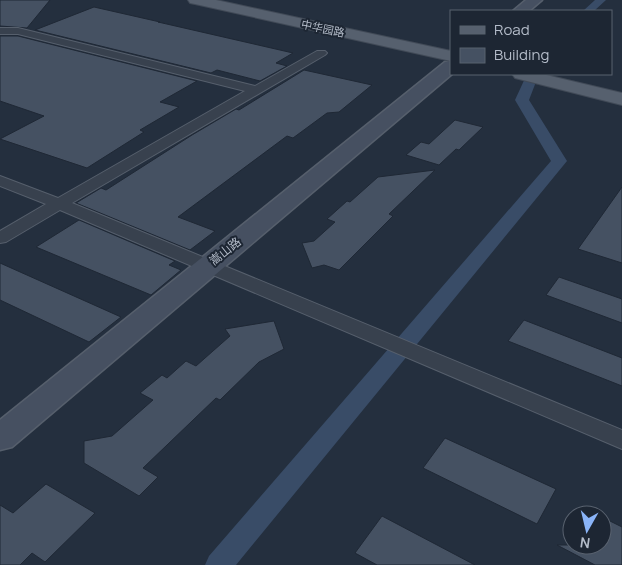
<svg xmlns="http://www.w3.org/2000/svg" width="622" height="565" viewBox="0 0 622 565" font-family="Manrope,'Noto Sans SC',sans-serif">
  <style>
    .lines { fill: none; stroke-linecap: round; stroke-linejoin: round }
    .canal { fill: #394c67; fill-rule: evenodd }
    .building { fill: #455162; stroke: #1f2835 }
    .street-casing { stroke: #565f6c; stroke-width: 2 }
    .secondary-casing { stroke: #565f6c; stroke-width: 3 }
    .primary-casing { stroke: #414a57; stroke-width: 2 }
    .street { fill: #38414e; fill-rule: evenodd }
    .secondary { fill: #465061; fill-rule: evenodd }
    .primary { fill: #56606e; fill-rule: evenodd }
    .labels { text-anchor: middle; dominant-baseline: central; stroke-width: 4; stroke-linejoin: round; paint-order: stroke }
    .far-street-label { font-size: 11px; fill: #b4bcc9; stroke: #1d2633 }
    .street-label { font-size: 12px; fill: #b4bcc9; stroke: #1d2633 }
  </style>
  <rect width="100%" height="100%" fill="#242f3e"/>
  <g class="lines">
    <!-- canal -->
    <path class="canal" d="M595 0H606L594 11H583Z
      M527 74H539L529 100 567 161 236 565H205L209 556 551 161 515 100Z"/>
  </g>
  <!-- building -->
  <path class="building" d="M0 0H50L27 28 0 26Z
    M94 7 160 22H158L293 53 276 63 287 66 260 81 217 70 211 73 35 30Z
    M0 36H18L197 81 160 102 179 107 140 130 144 132 87 168 0 139 44 116 0 101Z
    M304 70 372 85 339 112 327 113 293 138 287 136 178 217 215 231 190 250 76 203 101 188 106 190 192 135 236 109 239 110Z
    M455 120 483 127 459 150 456 149 439 165 406 155 421 142 429 144Z
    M435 170 389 214 393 216 339 270 324 265 312 268 302 243 314 241 335 222 327 219 347 201 350 202 378 177Z
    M622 187V263L578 249Z
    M79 220 175 261 169 265 181 270 151 295 36 247Z
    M0 263 121 317 89 342 0 300Z
    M559 277 622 299V323L546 295Z
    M524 320 622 358V386L508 341Z
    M274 321 284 349 259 362 220 400 216 398 143 468 158 477 139 496 84 463V441L112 436 153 400 140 393 162 375 167 378 186 361 196 366 230 336 225 329Z
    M445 438 556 489 537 524 423 468Z
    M46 484 95 513 45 562 32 553 20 565H0V505L13 513Z
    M382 516 475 565H377L355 553Z
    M602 517 622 527V565H595L557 545H602Z"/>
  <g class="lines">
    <defs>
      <path id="street" d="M0 28H18L255 86 317 51H325L327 53 325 55 72 203 622 430V449L60 210 6 242 0 243V231L46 204 0 186V176L58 198 245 91 18 34H0Z"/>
      <path id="secondary" d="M526 0H542L529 11H513Z
        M451 61 452 74 12 447 0 450V420L445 62Z"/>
      <path id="primary" d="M188 0H216L451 51V61L195 4 190 3Z
        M512 74H542L622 93V105L515 78Z"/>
    </defs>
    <!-- street casing -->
    <use href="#street" class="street-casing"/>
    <!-- secondary casing -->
    <use href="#secondary" class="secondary-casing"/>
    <!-- primary casing -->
    <use href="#primary" class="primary-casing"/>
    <!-- street -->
    <use href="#street" class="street"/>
    <!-- secondary -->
    <use href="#secondary" class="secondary"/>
    <!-- primary -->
    <use href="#primary" class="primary"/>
  </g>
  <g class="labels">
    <!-- far-street labels -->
    <g class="far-street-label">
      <text transform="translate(323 28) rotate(12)">中华园路</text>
    </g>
    <!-- street labels -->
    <g class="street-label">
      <text transform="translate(225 251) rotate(-39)">嵩山路</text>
    </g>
  </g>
  <!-- legend -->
  <rect x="450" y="10" width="162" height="65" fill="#1d2633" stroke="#59626f"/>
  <rect x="460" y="26" width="25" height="8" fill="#56606e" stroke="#59626f"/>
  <text x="494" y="35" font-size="15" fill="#b4bcc9">Road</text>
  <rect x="460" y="48" width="25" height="15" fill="#455162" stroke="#59626f"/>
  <text x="494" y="60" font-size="15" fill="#b4bcc9">Building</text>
  <!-- north arrow -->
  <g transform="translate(587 530) rotate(188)"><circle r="24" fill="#1d2633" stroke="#59626f"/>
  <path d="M0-4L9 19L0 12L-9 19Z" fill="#8ab4f8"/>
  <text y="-8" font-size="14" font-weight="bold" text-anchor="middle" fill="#b4bcc9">N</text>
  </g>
</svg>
